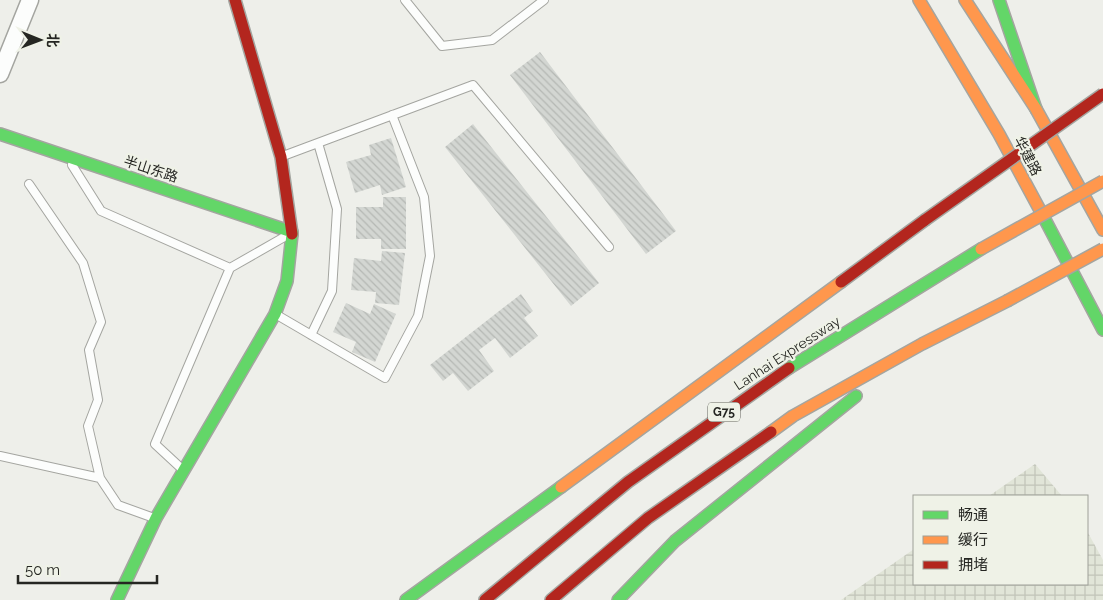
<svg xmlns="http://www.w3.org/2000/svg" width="1103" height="600" viewBox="0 0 1103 600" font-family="Raleway,'Noto Sans SC',sans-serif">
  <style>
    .industrial { fill: url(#industrial-grid) }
    .building { fill: url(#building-back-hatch) }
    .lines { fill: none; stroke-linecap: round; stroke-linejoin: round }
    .lane-casing { stroke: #a4a5a0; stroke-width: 10 }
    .street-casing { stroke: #a4a5a0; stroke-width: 19 }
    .fast-casing { stroke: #a4a5a0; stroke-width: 14 }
    .slow-casing { stroke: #a4a5a0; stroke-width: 14 }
    .jam-casing { stroke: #a4a5a0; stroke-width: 14 }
    .lane { stroke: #fcfdfc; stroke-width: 8 }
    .street { stroke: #fcfdfc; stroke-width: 16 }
    .fast { stroke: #63d668; stroke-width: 11 }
    .slow { stroke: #ff974d; stroke-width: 11 }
    .jam { stroke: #b3261e; stroke-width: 11 }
    .slow-bridge-casing { stroke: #a4a5a0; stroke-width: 14; stroke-linecap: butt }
    .jam-bridge-casing { stroke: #a4a5a0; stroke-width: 14; stroke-linecap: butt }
    .slow-bridge { stroke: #ff974d; stroke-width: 11 }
    .jam-bridge { stroke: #b3261e; stroke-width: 11 }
    .labels { text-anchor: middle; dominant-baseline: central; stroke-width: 4.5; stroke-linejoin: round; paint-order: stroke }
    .shield { fill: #eff2e7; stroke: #62635d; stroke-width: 1 }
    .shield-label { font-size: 12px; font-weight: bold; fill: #252622 }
    .street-label { font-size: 14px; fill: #252622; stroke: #eff2e7 }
  </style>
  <defs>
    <pattern id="industrial-grid" width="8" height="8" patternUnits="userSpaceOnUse" patternTransform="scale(1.25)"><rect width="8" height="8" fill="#e1e5d8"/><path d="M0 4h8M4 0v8" fill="none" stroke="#c1c4b9"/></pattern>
    <pattern id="building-back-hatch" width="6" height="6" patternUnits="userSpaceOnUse" patternTransform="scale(1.25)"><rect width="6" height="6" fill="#d3d6d2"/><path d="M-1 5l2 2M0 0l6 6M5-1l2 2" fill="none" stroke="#b5b8b4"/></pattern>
  </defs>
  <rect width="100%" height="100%" fill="#eeefea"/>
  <!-- industrial -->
  <path class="industrial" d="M1035 464 1062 496H989Z
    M1087 531 1103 560V600H841L914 549V584H1087Z"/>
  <!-- building -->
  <path class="building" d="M540 52 676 231 646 254 510 75Z
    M473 124 599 283 571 306 445 147Z
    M391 138 406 187 382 195 380 185 355 193 346 162 371 155 369 145Z
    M383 197H406V249H381V239H356V207H383Z
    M382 251 405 253 399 305 375 303 376 292 351 290 354 258 381 261Z
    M521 294 533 311 524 318 538 336 510 358 495 338 479 350 494 371 468 391 453 373 443 381 430 365Z
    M346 303 370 314 374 304 396 314 375 362 352 352 356 342 333 332Z"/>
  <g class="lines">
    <defs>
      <path id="lane" d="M405 0 442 46 492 40 544 0
        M283 156 473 85 609 247
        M72 165 101 211 230 268
        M29 184 83 263 101 322 89 350 98 400 88 426 100 478 118 505 154 518
        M277 315 385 378 418 316 430 256 424 197 392 115
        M311 335 332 291 337 209 318 143
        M0 456 100 478
        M182 469 155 444 230 268 286 236"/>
      <path id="street" d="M0 74 30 0"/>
      <path id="fast" d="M999 0 1036 109
        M0 134 292 232
        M1041 212 1103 330
        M789 368 981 249
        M117 600 156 518 275 314 287 281 292 234
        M406 600 561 487
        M618 600 675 541 856 396"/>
      <path id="slow" d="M919 0 999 134 1041 212
        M965 0 1036 109 1103 230
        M771 432 793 416 922 344 1007 301
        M561 487 841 282"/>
      <path id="jam" d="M235 0 281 157 292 234
        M841 282 925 220
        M485 600 628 482 789 368
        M551 600 648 518 771 432"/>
    </defs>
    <!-- lane casing -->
    <use href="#lane" class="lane-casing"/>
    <!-- street casing -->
    <use href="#street" class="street-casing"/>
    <!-- fast casing -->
    <use href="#fast" class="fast-casing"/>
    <!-- slow casing -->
    <use href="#slow" class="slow-casing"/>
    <!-- jam casing -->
    <use href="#jam" class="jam-casing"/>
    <!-- lane -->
    <use href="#lane" class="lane"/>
    <!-- street -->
    <use href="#street" class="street"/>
    <!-- fast -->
    <use href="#fast" class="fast"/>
    <!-- slow -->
    <use href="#slow" class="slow"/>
    <!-- jam -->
    <use href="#jam" class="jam"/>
    <defs>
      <path id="slow-bridge" d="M981 249 1103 181
        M1007 301 1103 249"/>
      <path id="jam-bridge" d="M925 220 1103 94"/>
    </defs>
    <!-- slow-bridge casing -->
    <use href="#slow-bridge" class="slow-bridge-casing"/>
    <!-- jam-bridge casing -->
    <use href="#jam-bridge" class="jam-bridge-casing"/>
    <!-- slow-bridge -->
    <use href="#slow-bridge" class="slow-bridge"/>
    <!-- jam-bridge -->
    <use href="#jam-bridge" class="jam-bridge"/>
  </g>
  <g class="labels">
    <!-- shield labels -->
    <rect class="shield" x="708" y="402.5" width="32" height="19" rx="4"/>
    <g class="shield-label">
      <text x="724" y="412">G75</text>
    </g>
    <!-- street labels -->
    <g class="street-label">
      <text transform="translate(1028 156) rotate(62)">华建路</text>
      <text transform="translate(151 169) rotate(18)">半山东路</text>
      <text transform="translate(787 353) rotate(-33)">Lanhai Expressway</text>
    </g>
  </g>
  <!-- legend -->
  <rect x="913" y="495" width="175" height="90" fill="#eff2e7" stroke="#9ea098"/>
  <rect x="923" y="511" width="25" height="8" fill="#63d668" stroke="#9ea098"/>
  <text x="958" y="520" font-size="15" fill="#252622">畅通</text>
  <rect x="923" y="536" width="25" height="8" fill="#ff974d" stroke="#9ea098"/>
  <text x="958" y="545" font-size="15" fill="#252622">缓行</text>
  <rect x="923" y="561" width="25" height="8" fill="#b3261e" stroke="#9ea098"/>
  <text x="958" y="570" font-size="15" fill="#252622">拥堵</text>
  <!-- north arrow -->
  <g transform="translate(40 40) rotate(91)" stroke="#eff2e7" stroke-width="4" paint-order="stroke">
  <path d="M0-4L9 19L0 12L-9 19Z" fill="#252622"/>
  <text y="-8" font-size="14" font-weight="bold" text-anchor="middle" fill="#252622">北</text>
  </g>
  <!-- scale -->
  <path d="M18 575v8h139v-8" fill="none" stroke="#252622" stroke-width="2.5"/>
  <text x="25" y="575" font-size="15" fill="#252622" stroke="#eff2e7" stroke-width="4" paint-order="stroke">50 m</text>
</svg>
